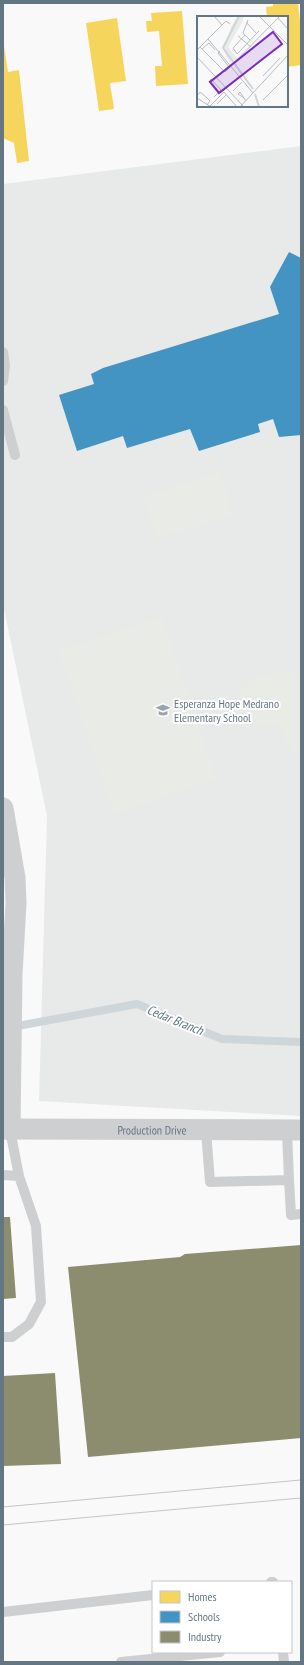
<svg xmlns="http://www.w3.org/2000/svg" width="304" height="1665" viewBox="0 0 304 1665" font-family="'PT Sans Narrow',sans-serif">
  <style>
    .built { fill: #e8e9e9 }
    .green { fill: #e8ebe6 }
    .homes { fill: #f6d55c }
    .schools { fill: #4393c3 }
    .industry { fill: #8c8c6e }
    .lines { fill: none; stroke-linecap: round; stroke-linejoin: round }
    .stream { stroke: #ced6d9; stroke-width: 8 }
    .service { stroke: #cecfd0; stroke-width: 10 }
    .minor { stroke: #cecfd0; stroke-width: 21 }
    .tram { stroke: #c3c5c6; stroke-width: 1 }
    .labels { text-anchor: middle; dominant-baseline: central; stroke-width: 4; stroke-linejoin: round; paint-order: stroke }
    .poi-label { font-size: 12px; fill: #657683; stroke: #fff; text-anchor: start }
    .street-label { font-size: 12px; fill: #657683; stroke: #fff }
    .water-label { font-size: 13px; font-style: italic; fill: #60757c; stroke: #fff }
    .inset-river { fill: none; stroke: #ced6d9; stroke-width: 2 }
    .inset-road { fill: none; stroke: #b5bdc3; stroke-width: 1 }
    .view { fill: #7b2cbf; fill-opacity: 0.15; stroke: #7b2cbf; stroke-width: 2 }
    .inset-edge { fill: none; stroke: #657683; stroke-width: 2 }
  </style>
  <rect width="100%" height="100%" fill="#f9f9f9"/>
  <!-- built -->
  <path class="built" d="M301 146V1116L39 1101 47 816 3 604V184Z"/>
  <!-- green -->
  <path class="green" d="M220 472 233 515 157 539 143 496Z
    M162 617 217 779 114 814 59 651Z
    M276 672 292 673 301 677V756C284 751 289 742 282 732 281 729 278 727 276 725 268 722 259 725 251 722 232 713 235 689 252 680 259 676 268 674 276 672Z"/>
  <!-- homes -->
  <path class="homes" d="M273 3H290V4L298 3 301 30V65L287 67V17H267L266 7 273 6Z
    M182 11 188 84 156 86 155 66H162L159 31 147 32 146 21H152L151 13Z
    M117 18 126 81 110 83 114 109 99 111 86 23Z
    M4 46 8 72 19 70 29 161 17 163 14 143 3 138Z"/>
  <!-- schools -->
  <path class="schools" d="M289 252 301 258V435L279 437 273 419 258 424 260 432 199 451 190 429 127 448 123 436 77 451 59 395 94 384 91 374 103 368 279 314 270 287Z"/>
  <!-- industry -->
  <path class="industry" d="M3 1217H10L16 1298 3 1299Z
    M301 1245V1438L88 1457 68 1267 180 1257 185 1254Z
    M55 1373 61 1464 3 1466V1376Z"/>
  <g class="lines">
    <!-- stream -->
    <path class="stream" d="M12 1027 137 1004 222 1039 301 1042"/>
    <!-- service -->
    <path class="service" d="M3 352 5 366 3 381
      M3 410 15 455
      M206 1131 210 1182 289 1180 287 1131
      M3 1175 19 1176
      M289 1180 291 1215 301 1214
      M3 1337H12L29 1324 41 1302 36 1226 19 1176 10 1130
      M271 1582H273
      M3 1612 153 1595
      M283 1652 284 1662
      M121 1662 220 1652"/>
    <!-- minor -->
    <g class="minor">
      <path d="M3 808 15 878 16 903 12 975 10 1130"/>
      <path id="s1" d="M3 1129 301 1130"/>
    </g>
    <!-- tram -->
    <path class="tram" d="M3 1507 301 1480
      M3 1525 301 1498"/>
  </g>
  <!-- icons -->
  <defs>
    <symbol id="school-bare" viewBox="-9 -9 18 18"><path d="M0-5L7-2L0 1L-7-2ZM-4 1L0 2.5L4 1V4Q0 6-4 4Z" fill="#99a4ac" stroke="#fff" stroke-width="2.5" paint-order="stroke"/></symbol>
  </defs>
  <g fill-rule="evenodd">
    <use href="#school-bare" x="153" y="700" width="20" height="20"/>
  </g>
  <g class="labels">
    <!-- poi labels -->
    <g class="poi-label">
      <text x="174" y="703">Esperanza Hope Medrano<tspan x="174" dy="14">Elementary School</tspan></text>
    </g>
    <!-- street labels -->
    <g class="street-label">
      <text stroke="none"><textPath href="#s1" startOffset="149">Production Drive</textPath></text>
    </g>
    <!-- water labels -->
    <g class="water-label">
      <text transform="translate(175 1020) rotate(22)">Cedar Branch</text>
    </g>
  </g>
  <!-- overview -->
  <g transform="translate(197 16)">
    <rect width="91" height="91" fill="#f9f9f9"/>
    <path d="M41 0H47L45 6 31 31 41 43 33 47 25 30 33 20 34 11Z" fill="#e8ebe6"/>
    <path class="inset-river" d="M42 0 26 32 56 73M58 78 62 91"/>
    <path class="inset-road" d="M17 0 25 9M62 0 91 29M81 2 91 13M51 4 46 17 53 24M49 6 59 17M48 19 36 32 40 38 62 15M41 20 54 31M11 23 56 77M3 31 28 56 83 0M5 33 12 27 18 34M0 34 29 5 33 8M23 35 21 37 32 51M0 41 47 91M66 60 83 42M14 63 24 74 17 81M14 63 12 66 22 76M36 75 45 66M0 80 3 76 9 81 13 85 10 89M0 82 14 91M47 82 41 78 43 76 49 85M66 84 91 59M20 88 29 79M13 90 27 76 40 91M43 91 91 39"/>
    <path class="view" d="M76 16 85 28 22 77 13 66Z"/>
    <rect width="91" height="91" class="inset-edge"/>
  </g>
  <!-- border -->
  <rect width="304" height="1665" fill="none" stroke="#657683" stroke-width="8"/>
  <!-- legend -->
  <rect x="152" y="1581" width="140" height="72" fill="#ffffff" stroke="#c1c8cd"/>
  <rect x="160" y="1591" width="20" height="12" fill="#f6d55c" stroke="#c1c8cd"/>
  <text x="188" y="1601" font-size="12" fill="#657683">Homes</text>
  <rect x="160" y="1611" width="20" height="12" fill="#4393c3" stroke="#c1c8cd"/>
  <text x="188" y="1621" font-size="12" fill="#657683">Schools</text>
  <rect x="160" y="1631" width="20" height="12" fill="#8c8c6e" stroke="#c1c8cd"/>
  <text x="188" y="1641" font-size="12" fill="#657683">Industry</text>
</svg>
